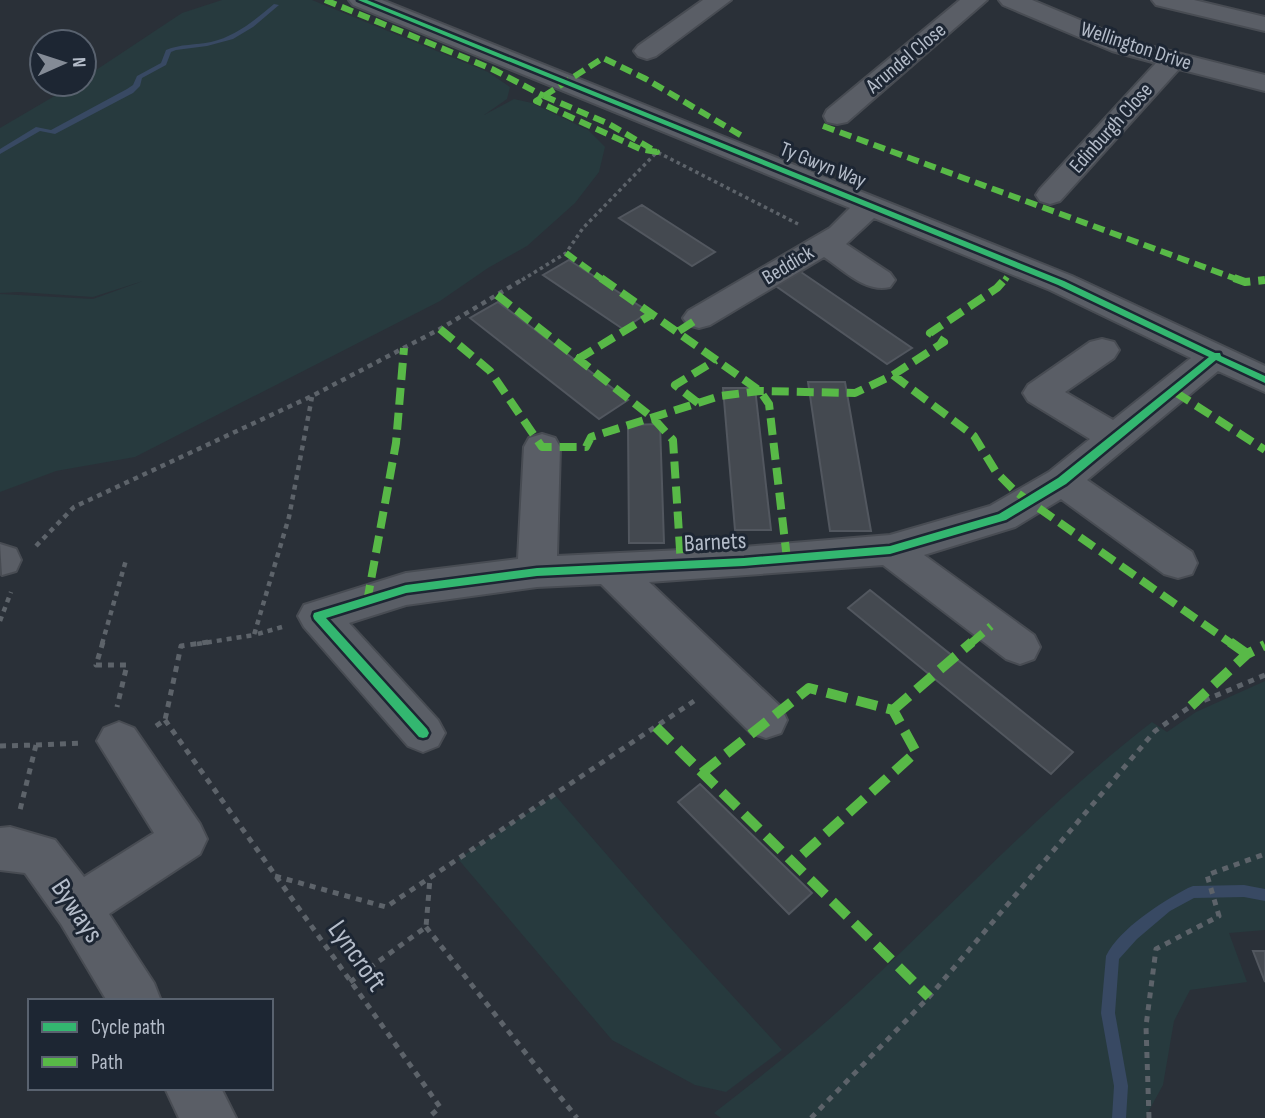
<svg xmlns="http://www.w3.org/2000/svg" width="1265" height="1118" viewBox="0 0 1265 1118" font-family="'Sofia Sans Condensed',sans-serif">
  <style>
    .green { fill: #273a3e }
    .lines { fill: none; stroke-linecap: round; stroke-linejoin: round }
    .stream { fill: #384963; fill-rule: evenodd }
    .building { fill: #444950; stroke: #52575f; stroke-width: 2 }
    .minor-casing { stroke: #484c53; stroke-width: 4 }
    .path-far2 { stroke: #5d636a; stroke-width: 3.5; stroke-dasharray: 3.5 3.5; stroke-linecap: butt }
    .path-far1 { stroke: #5d636a; stroke-width: 4.5; stroke-dasharray: 5 5; stroke-linecap: butt }
    .path { stroke: #5d636a; stroke-width: 5; stroke-dasharray: 6 6; stroke-linecap: butt }
    .minor { fill: #5a5e66; fill-rule: evenodd }
    .quiet-far2 { stroke: #58b947; stroke-width: 6; stroke-dasharray: 12 6; stroke-linecap: butt }
    .quiet-far1 { stroke: #58b947; stroke-width: 8; stroke-dasharray: 17 8; stroke-linecap: butt }
    .quiet { stroke: #58b947; stroke-width: 10; stroke-dasharray: 21 10; stroke-linecap: butt }
    .cycleway-casing { stroke: #1d2633; stroke-width: 5 }
    .cycleway { fill: #33b770; fill-rule: evenodd }
    .labels { text-anchor: middle; dominant-baseline: central; stroke-width: 6; stroke-linejoin: round; paint-order: stroke }
    .far-street-label { font-size: 21px; fill: #b4bcc9; stroke: #1d2633 }
    .street-label { font-size: 24px; fill: #b4bcc9; stroke: #1d2633 }
    .near-street-label { font-size: 28px; fill: #b4bcc9; stroke: #1d2633 }
  </style>
  <rect width="100%" height="100%" fill="#2a3038"/>
  <!-- green -->
  <path class="green" d="M222 0H312L488 72 510 87 507 99 484 115 514 99 532 103 588 130 605 147 599 172 575 203 527 246 488 268 440 301 135 457 56 471 0 492V294L93 299 143 281 93 297 19 292 0 293V128L75 84H84V78L182 13Z
    M1265 681V930L1229 933 1247 982 1190 990 1174 1021 1163 1085 1145 1118H721L714 1113C763 1075 812 1036 857 994 955 903 1046 804 1152 722L1167 732 1196 712Z
    M555 795 666 923 782 1050 726 1092 695 1085 612 1040 458 859Z"/>
  <g class="lines">
    <!-- stream -->
    <path class="stream" d="M274 4 279 5 253 27 233 39 207 46 176 50 171 52 166 65 142 78 140 86 133 93 55 134 40 131 0 154V149L36 127 51 130 127 89 133 85 137 76 161 63 166 50C180 44 196 45 211 42 236 36 255 20 274 4Z
      M1244 885 1265 889V901L1244 897 1194 898 1170 911 1137 939 1119 959 1115 1013 1128 1086 1126 1118H1112L1114 1086 1101 1013 1106 956C1120 928 1162 902 1188 888L1193 886Z"/>
  </g>
  <!-- building -->
  <path class="building" d="M642 205 715 252 692 266 619 218Z
    M569 260 649 312 623 329 543 275Z
    M798 270 912 348 887 364 773 284Z
    M498 302 628 400 599 419 470 318Z
    M808 382H845L871 531H830Z
    M723 388H755L771 530H735Z
    M660 424 664 543H629L628 425Z
    M870 590 1073 752 1051 774 848 608Z
    M700 784 812 893 789 914 678 802Z
    M1253 951H1265V982Z"/>
  <g class="lines">
    <defs>
      <path id="minor" d="M349 0H382L1072 276 1265 366V392L1218 371 1087 480 1192 552 1197 563 1192 574 1178 578 1164 574 1061 499 1015 527 924 555 1034 635 1040 647 1034 659 1020 664 1006 659 883 565 649 582 781 707 787 720 781 733 766 738 751 733 601 584 537 587 406 605 349 623 438 720 445 733 438 746 423 752 408 746 304 627 298 616 304 605 406 573 518 559 524 447 529 438 542 434 555 438 560 447 557 556 744 547 890 535 990 506 1049 472 1090 439 1028 401 1023 393 1028 385 1090 342 1102 339 1114 342 1119 350 1114 358 1065 392 1113 420 1191 358 1050 290 874 218 846 244 890 273 895 280 890 287C865 293 844 270 824 257L710 325 699 328 688 325 683 318 688 311 830 228 850 208 353 5Z
        M703 0H731L656 56 647 59 638 56 634 51 638 46Z
        M960 0H987L847 122 837 124 827 122 824 116 827 110Z
        M999 0H1032L1130 41 1265 75V91L1179 69 1060 201 1050 204 1040 201 1036 195 1040 189 1156 63 1112 51 1003 5Z
        M1152 0H1194L1265 17V31L1156 5Z
        M0 544 16 549 21 560 16 571 2 575Z
        M119 722 134 728 200 824 207 839 200 854 109 914 154 983 161 1001H107L61 924 25 873 0 870V828L10 827 55 840 84 877 154 833 97 741 104 728Z
        M165 1088H221L236 1118H179Z"/>
    </defs>
    <!-- minor casing -->
    <use href="#minor" class="minor-casing"/>
    <!-- path-far2 -->
    <path class="path-far2" d="M522 280 566 253 583 228 657 152 798 224"/>
    <!-- path-far1 -->
    <path class="path-far1" d="M36 546 74 507 312 396 440 329 525 278
      M0 621 11 592
      M282 627 254 635 289 517 312 397
      M102 644 126 560
      M197 644 254 635"/>
    <!-- path -->
    <path class="path" d="M103 642 96 665H127L117 707
      M165 720 440 1107 428 1118
      M156 726 165 720 181 646 208 642
      M36 745 81 743
      M0 746 36 745 20 810
      M275 876 386 907 694 701
      M426 927 577 1118
      M350 982 426 927 430 878
      M811 1118 929 997 1155 731 1191 706 1265 675
      M1149 1118 1146 1026 1156 949 1219 916 1207 875 1265 854"/>
    <!-- minor -->
    <use href="#minor" class="minor"/>
    <!-- quiet-far2 -->
    <path class="quiet-far2" d="M325 0 492 69 544 96
      M544 96 609 124 657 152 640 149 536 101Z
      M544 96 603 58 646 79 742 136
      M823 126 1239 280
      M566 253 603 280
      M1005 280 1007 277"/>
    <!-- quiet-far1 -->
    <path class="quiet-far1" d="M601 278 760 391 769 404 787 559
      M1234 278 1245 282 1265 280
      M497 295 653 418 673 440 681 565
      M440 329 490 371 542 447H586L591 437 720 396 760 391 855 393 893 375 944 342 930 333 997 288 1006 278
      M679 331 699 318
      M578 359 654 313
      M893 375 974 436 996 472 1016 492 1232 644
      M1175 392 1265 450
      M698 403 675 385 716 360
      M367 602 396 443 404 348
      M970 644 991 626"/>
    <!-- quiet -->
    <path class="quiet" d="M1230 642 1247 654
      M1191 706 1247 654 1265 645
      M893 710 972 642
      M656 727 929 997
      M702 773 809 688 893 710 916 752 793 863"/>
    <defs>
      <path id="cycleway" d="M358 0H367L1064 281 1215 353H1220L1221 356 1265 376V383L1216 360 1066 484 1006 520 890 554 744 566 537 576 406 593 326 618 427 729 429 733 427 737 423 738 419 737 314 619 313 616 314 613 406 585 537 568 744 558 890 546 999 514 1058 478 1209 357 1058 285Z"/>
    </defs>
    <!-- cycleway casing -->
    <use href="#cycleway" class="cycleway-casing"/>
    <!-- cycleway -->
    <use href="#cycleway" class="cycleway"/>
  </g>
  <g class="labels">
    <!-- far-street labels -->
    <g class="far-street-label">
      <text transform="translate(1136 46) rotate(18)">Wellington Drive</text>
      <text transform="translate(906 58) rotate(-40)">Arundel Close</text>
      <text transform="translate(1111 128) rotate(-48)">Edinburgh Close</text>
      <text transform="translate(823 165) rotate(22)">Ty Gwyn Way</text>
      <text transform="translate(788 265) rotate(-31)">Beddick</text>
    </g>
    <!-- street labels -->
    <g class="street-label">
      <text transform="translate(715 542) rotate(-3)">Barnets</text>
    </g>
    <!-- near-street labels -->
    <g class="near-street-label">
      <text transform="translate(77 911) rotate(56)">Byways</text>
      <text transform="translate(357 956) rotate(55)">Lyncroft</text>
    </g>
  </g>
  <!-- legend -->
  <rect x="28" y="999" width="245" height="91" fill="#1d2633" stroke="#59626f" stroke-width="2"/>
  <rect x="42" y="1022" width="35" height="10" fill="#33b770" stroke="#59626f" stroke-width="2"/>
  <text x="91" y="1034" font-size="21" fill="#b4bcc9">Cycle path</text>
  <rect x="42" y="1057" width="35" height="10" fill="#58b947" stroke="#59626f" stroke-width="2"/>
  <text x="91" y="1069" font-size="21" fill="#b4bcc9">Path</text>
  <!-- north arrow -->
  <g transform="translate(63 63) rotate(87)"><circle r="33" fill="#1d2633" stroke="#59626f" stroke-width="2"/>
  <path d="M0-5L12 26L0 18L-12 26Z" fill="#848b96"/>
  <text y="-10" font-size="19" font-weight="bold" text-anchor="middle" fill="#b4bcc9">N</text>
  </g>
</svg>
